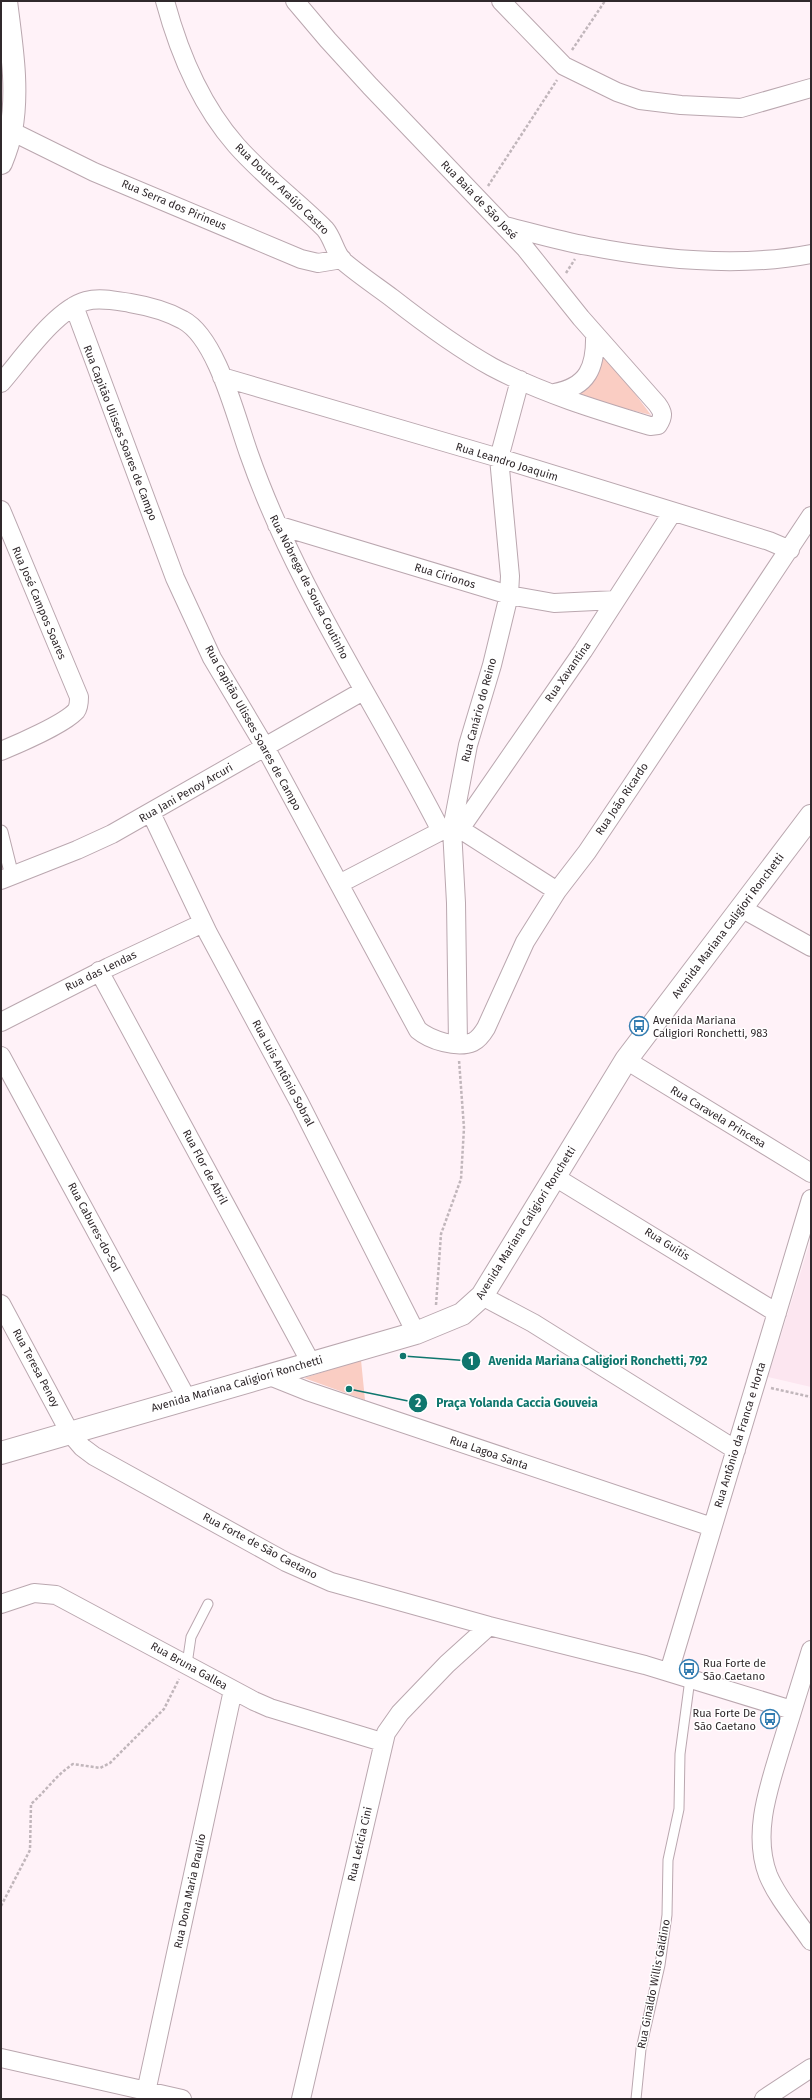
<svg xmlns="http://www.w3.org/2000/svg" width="812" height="2100" viewBox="0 0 812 2100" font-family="'Fira Sans',sans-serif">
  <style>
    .built { fill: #fce6f0 }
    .green { fill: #facdc3 }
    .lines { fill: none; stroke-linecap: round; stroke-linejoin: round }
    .service-casing { stroke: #baa7af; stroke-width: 11 }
    .pedestrian-casing { stroke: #baa7af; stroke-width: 15 }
    .minor-casing { stroke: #baa7af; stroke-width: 20 }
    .tertiary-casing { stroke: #baa7af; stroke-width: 24 }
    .secondary-casing { stroke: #baa7af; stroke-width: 24 }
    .path { stroke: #c1b6bb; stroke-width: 2.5; stroke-dasharray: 3 2; stroke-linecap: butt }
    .service { stroke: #fff; stroke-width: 9 }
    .pedestrian { stroke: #fff; stroke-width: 13 }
    .minor { stroke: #fff; stroke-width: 18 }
    .tertiary { stroke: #fff; stroke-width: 22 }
    .secondary { stroke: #fff; stroke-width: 22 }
    .labels { text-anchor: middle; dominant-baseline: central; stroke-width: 3; stroke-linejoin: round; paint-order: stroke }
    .street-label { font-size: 11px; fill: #30292c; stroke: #fff }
    .poi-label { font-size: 11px; fill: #30292c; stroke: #fff; text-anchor: start }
    .leader { fill: none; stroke: #0f766e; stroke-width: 1.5 }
    .callout-dot { fill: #0f766e; stroke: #fff; stroke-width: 1.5 }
    .mark-label { font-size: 12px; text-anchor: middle; font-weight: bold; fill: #fff }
    .callout-label { font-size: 12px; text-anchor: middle; font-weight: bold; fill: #0f766e; stroke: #fff; stroke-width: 3; stroke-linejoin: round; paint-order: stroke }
  </style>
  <rect width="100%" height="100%" fill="#fff2f8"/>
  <!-- built -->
  <path class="built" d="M811 1239V1387L768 1377Z"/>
  <!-- green -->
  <path class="green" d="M599 346 651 415 570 395Z
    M361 1360 365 1400 304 1378Z"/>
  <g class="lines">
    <defs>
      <path id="service" d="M187 1664 191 1637 208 1604
        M636 2099 641 2049 660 1965 667 1915 668 1860 679 1809 680 1754 690 1679"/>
      <path id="pedestrian" d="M1 832 12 876"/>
      <path id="minor" d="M165 1C179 53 200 104 236 145 263 176 296 200 325 229 333 238 335 253 343 261 358 274 376 286 392 298 424 323 456 347 492 367 541 393 597 410 650 426L658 425C664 416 663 412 657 404L581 318 525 248 370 86 328 40 295 1
        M501 1 564 66 617 92 640 100 681 105 741 108 811 88
        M11 131 94 172 301 259 318 263 342 259
        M505 226C533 233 560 241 588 246 660 260 738 268 811 254
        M74 306 175 578 212 658 265 747 418 1030C430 1040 457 1049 473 1042 479 1039 483 1033 486 1028L525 942 557 891 587 852 630 788 811 516
        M222 377 499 458 769 541 790 550
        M1 383C22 359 56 309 86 301 100 297 117 301 130 303 148 306 167 311 183 320 217 338 236 418 249 454 296 588 377 705 441 831L460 829 557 891
        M554 393C588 387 596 367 595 334
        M1 510 79 697C79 702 79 707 76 711 64 724 18 744 1 751
        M277 525 509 595 554 603 616 600
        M151 813 208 933 299 1102 416 1333
        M460 829 583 651 672 513
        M1 880 77 850 112 834 363 691
        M339 884 441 831
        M741 908 811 947
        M99 971 311 1363
        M1 1022 109 967 203 923
        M458 1044 456 903 452 829 468 745 492 665 509 595 510 576 499 458 520 380
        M1 1056 187 1399
        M626 1060 811 1173
        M555 1177 777 1313
        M482 1296 533 1323 736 1450
        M1 1304 70 1433 82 1447 94 1456 286 1562 331 1582 489 1626 645 1665 792 1710
        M267 1375 307 1391 712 1527
        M1 1604 34 1593 56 1595 254 1701 270 1708 382 1742
        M811 1650C801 1682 791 1714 781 1747 769 1787 752 1833 768 1875 778 1899 797 1920 811 1941
        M669 1672 811 1199
        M1 2058 182 2099
        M146 2092 233 1690
        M301 2099 386 1733 400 1713 447 1664 489 1626
        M764 2099 811 2068"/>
      <path id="tertiary" d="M1 1453 416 1333 462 1314 482 1296 626 1060 811 816"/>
      <path id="secondary" d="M1 163C5 153 9 142 11 131 19 88 11 43 6 1"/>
    </defs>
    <!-- service casing -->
    <use href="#service" class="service-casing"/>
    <!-- pedestrian casing -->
    <use href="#pedestrian" class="pedestrian-casing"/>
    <!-- minor casing -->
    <use href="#minor" class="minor-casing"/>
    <!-- tertiary casing -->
    <use href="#tertiary" class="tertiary-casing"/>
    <!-- secondary casing -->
    <use href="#secondary" class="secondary-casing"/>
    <!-- path -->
    <path class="path" d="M572 50 605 1
      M488 186 557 80
      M566 273 575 259
      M436 1305 441 1234 461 1179 464 1128 459 1060
      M771 1388 811 1397
      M1 1906 30 1850 31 1804C46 1791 56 1775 73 1764L100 1768 110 1763 164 1709 179 1679"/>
    <!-- service -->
    <use href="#service" class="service"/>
    <!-- pedestrian -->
    <use href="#pedestrian" class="pedestrian"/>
    <!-- minor -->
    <use href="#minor" class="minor"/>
    <!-- tertiary -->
    <use href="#tertiary" class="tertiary"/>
    <!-- secondary -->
    <use href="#secondary" class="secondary"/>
  </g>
  <!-- icons -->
  <defs>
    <symbol id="bus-ring" viewBox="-11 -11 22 22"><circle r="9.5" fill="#fff" stroke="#347db1" stroke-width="1.5"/><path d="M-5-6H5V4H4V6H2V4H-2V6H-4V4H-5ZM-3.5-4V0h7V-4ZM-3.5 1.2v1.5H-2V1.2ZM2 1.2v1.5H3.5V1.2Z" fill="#347db1"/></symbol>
  </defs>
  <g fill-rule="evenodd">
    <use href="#bus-ring" x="628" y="1015" width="22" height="22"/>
    <use href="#bus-ring" x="678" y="1658" width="22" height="22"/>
    <use href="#bus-ring" x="759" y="1708" width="22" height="22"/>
  </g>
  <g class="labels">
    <!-- street labels -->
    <g class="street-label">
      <text transform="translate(282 189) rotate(44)">Rua Doutor Araújo Castro</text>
      <text transform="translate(479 200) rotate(46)">Rua Baia de São José</text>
      <text transform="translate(174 205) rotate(23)">Rua Serra dos Pirineus</text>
      <text transform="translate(120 433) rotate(69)">Rua Capitão Ulisses Soares de Campo</text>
      <text transform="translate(507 462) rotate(17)">Rua Leandro Joaquim</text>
      <text transform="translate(445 576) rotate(17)">Rua Cirionos</text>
      <text transform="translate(309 587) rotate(63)">Rua Nóbrega de Sousa Coutinho</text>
      <text transform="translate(39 603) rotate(67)">Rua José Campos Soares</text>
      <text transform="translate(568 672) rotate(-55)">Rua Xavantina</text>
      <text transform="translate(479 710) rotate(-75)">Rua Canário do Reino</text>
      <text transform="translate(253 728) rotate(61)">Rua Capitão Ulisses Soares de Campo</text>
      <text transform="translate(186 793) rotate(-30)">Rua Jani Penoy Arcuri</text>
      <text transform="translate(622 799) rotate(-56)">Rua João Ricardo</text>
      <text transform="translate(728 926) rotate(-53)">Avenida Mariana Caligiori Ronchetti</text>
      <text transform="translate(101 971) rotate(-26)">Rua das Lendas</text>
      <text transform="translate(283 1073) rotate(62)">Rua Luis Antônio Sobral</text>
      <text transform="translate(718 1117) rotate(31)">Rua Caravela Princesa</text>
      <text transform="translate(205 1167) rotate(62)">Rua Flor de Abril</text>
      <text transform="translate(526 1223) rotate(-58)">Avenida Mariana Caligiori Ronchetti</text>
      <text transform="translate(94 1227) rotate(62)">Rua Cabures-do-Sol</text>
      <text transform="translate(667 1244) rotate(32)">Rua Guitis</text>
      <text transform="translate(36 1368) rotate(62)">Rua Teresa Penoy</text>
      <text transform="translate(237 1384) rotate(-16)">Avenida Mariana Caligiori Ronchetti</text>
      <text transform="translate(740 1435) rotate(-73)">Rua Antônio da Franca e Horta</text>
      <text transform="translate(489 1453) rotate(19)">Rua Lagoa Santa</text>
      <text transform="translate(260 1546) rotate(28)">Rua Forte de São Caetano</text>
      <text transform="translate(189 1666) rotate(29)">Rua Bruna Gallea</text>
      <text transform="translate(360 1844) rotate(-77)">Rua Letícia Cini</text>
      <text transform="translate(190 1891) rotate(-78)">Rua Dona Maria Braulio</text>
      <text transform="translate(654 1984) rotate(-79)">Rua Ginaldo Willis Galdino</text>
    </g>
    <!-- poi labels -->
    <g class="poi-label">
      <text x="653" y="1020">Avenida Mariana<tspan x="653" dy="13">Caligiori Ronchetti, 983</tspan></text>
      <text x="703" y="1663">Rua Forte de<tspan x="703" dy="13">São Caetano</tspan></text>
      <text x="756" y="1713" text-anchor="end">Rua Forte De<tspan x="756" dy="13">São Caetano</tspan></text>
    </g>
  </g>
  <!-- callouts -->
  <path class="leader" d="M403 1356L471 1361M349 1389L418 1403"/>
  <g class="callout-dot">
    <circle cx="403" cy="1356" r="4"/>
    <circle cx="349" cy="1389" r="4"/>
    <circle cx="471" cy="1361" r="10"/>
    <circle cx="418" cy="1403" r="10"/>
  </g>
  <g class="mark-label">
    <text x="471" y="1365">1</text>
    <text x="418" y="1407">2</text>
  </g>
  <g class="callout-label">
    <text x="598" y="1365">Avenida Mariana Caligiori Ronchetti, 792</text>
    <text x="517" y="1407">Praça Yolanda Caccia Gouveia</text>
  </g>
  <!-- border -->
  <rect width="812" height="2100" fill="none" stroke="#30292c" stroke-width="4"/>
</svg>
